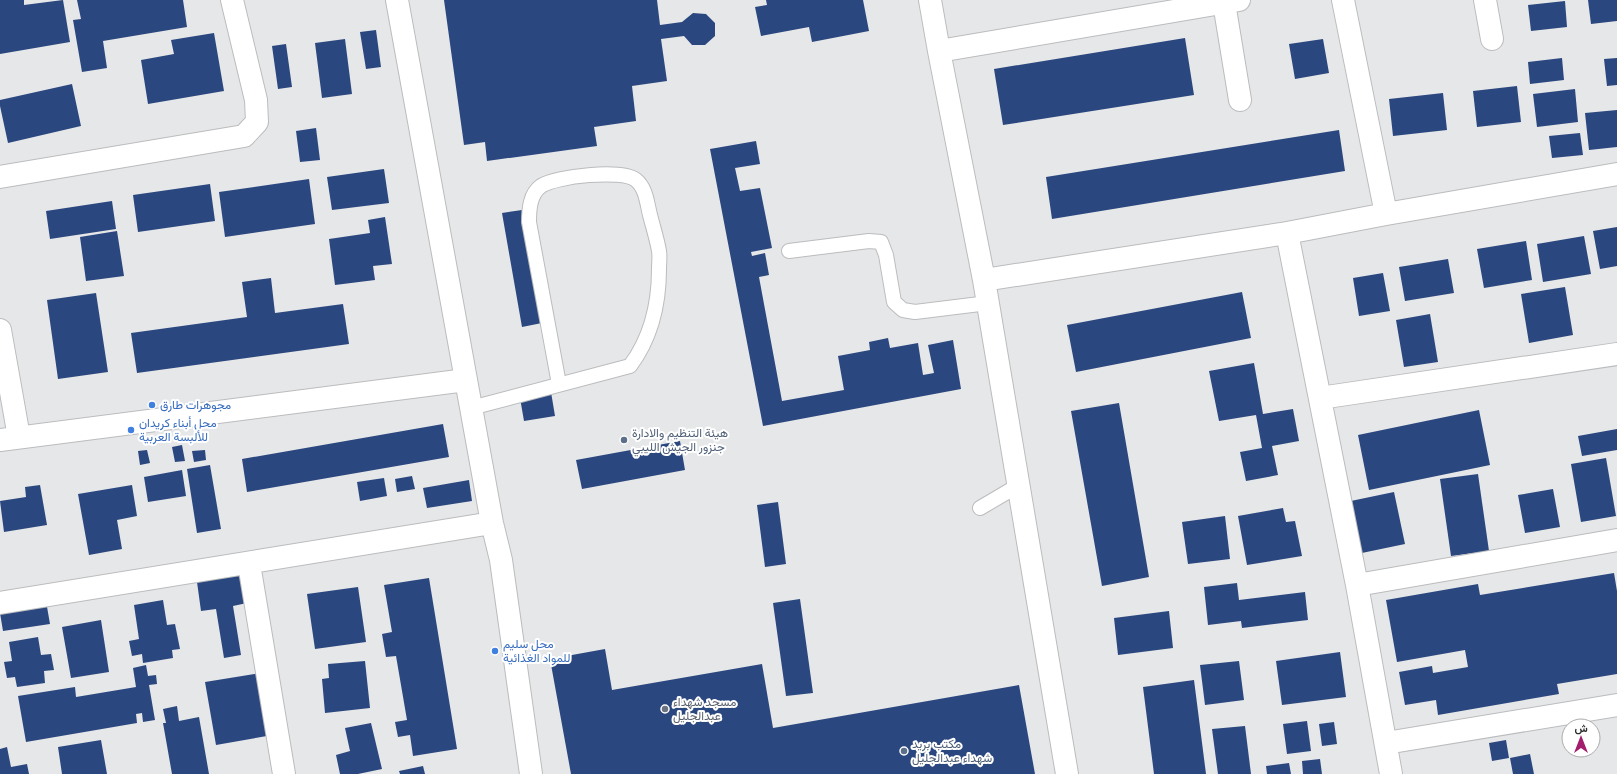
<svg xmlns="http://www.w3.org/2000/svg" width="1617" height="774" viewBox="0 0 1617 774" font-family="Karla,Vazirmatn,sans-serif">
  <style>
    .building { fill: #2b477f }
    .lines { fill: none; stroke-linecap: round; stroke-linejoin: round }
    .lane-casing { stroke: #bbbcbe; stroke-width: 16 }
    .street-casing { stroke: #bbbcbe; stroke-width: 24 }
    .lane { stroke: #fff; stroke-width: 14 }
    .street { stroke: #fff; stroke-width: 22 }
    .shop-dot { fill: #3f7fe0; stroke: #fff; stroke-width: 1.5 }
    .service-dot { fill: #5c6f8a; stroke: #fff; stroke-width: 1.5 }
    .worship-dot { fill: #6b7280; stroke: #fff; stroke-width: 1.5 }
    .labels { text-anchor: middle; dominant-baseline: central; stroke-width: 4; stroke-linejoin: round; paint-order: stroke }
    .shop-label { font-size: 12px; fill: #366cbe; stroke: #fff; text-anchor: start }
    .service-label { font-size: 12px; fill: #4e5e75; stroke: #fff; text-anchor: start }
    .worship-label { font-size: 12px; fill: #5b616d; stroke: #fff; text-anchor: start }
  </style>
  <rect width="100%" height="100%" fill="#e6e7e8"/>
  <!-- building -->
  <path class="building" d="M0 0H24V5L63 0 70 42 0 54Z
    M77 0H183L187 27 103 41 107 68 82 72 73 20 81 19Z
    M444 0H657L660 25 682 22 693 13 706 14 715 23V36L705 45H692L684 36 661 39 667 81 632 86 636 121 594 127 597 146 487 161 485 142 464 145Z
    M766 0H863L869 31 812 42 809 27 761 36 755 7 767 5Z
    M1588 0H1617V21L1591 24Z
    M1565 1 1567 27 1531 31 1528 5Z
    M376 30 381 67 366 69 360 32Z
    M214 33 224 91 148 104 141 60 174 54 171 40Z
    M1185 38 1194 95 1003 125 994 69Z
    M345 39 352 94 322 98 315 43Z
    M1323 39 1329 73 1295 79 1289 44Z
    M286 44 292 87 278 89 272 46Z
    M1562 58 1564 80 1530 84 1528 62Z
    M1617 58V85L1607 86 1604 59Z
    M72 84 81 126 8 143 0 106V100Z
    M1517 86 1521 122 1477 127 1473 91Z
    M1575 89 1578 122 1537 127 1533 94Z
    M1443 93 1447 130 1393 136 1389 99Z
    M1617 110V147L1589 150 1585 113Z
    M316 128 320 160 300 162 296 131Z
    M1339 130 1345 171 1052 219 1046 177Z
    M1580 133 1583 155 1552 158 1549 136Z
    M756 141 760 164 735 168 740 191 760 188 772 248 751 252 752 256 765 253 769 275 759 277 782 401 844 390 838 356 870 350 869 342 888 338 890 348 918 343 923 375 934 373 928 345 953 340 961 389 763 426 710 149Z
    M384 169 389 203 332 210 327 177Z
    M309 179 315 224 225 237 219 192Z
    M210 184 215 221 138 232 133 195Z
    M112 201 116 229 50 239 46 211Z
    M522 210 542 323 522 327 502 213Z
    M385 217 392 264 373 266 375 280 335 285 329 239 370 233 368 220Z
    M1617 227V266L1600 269 1593 231Z
    M117 231 124 276 86 281 80 237Z
    M1584 236 1591 274 1543 282 1537 244Z
    M1526 241 1532 280 1484 288 1477 249Z
    M1448 259 1454 293 1405 301 1399 267Z
    M1383 273 1390 311 1359 316 1353 278Z
    M271 278 275 313 343 304 349 344 137 373 131 333 247 317 242 282Z
    M1565 287 1573 335 1529 343 1521 294Z
    M1242 292 1251 338 1076 372 1067 325Z
    M96 293 108 372 58 379 47 300Z
    M1430 314 1438 362 1404 367 1396 320Z
    M1254 363 1263 414 1293 409 1299 441 1272 446 1278 475 1246 481 1240 452 1262 448 1256 415 1219 421 1209 371Z
    M551 392 555 416 524 421 520 398Z
    M1119 403 1149 577 1102 586 1071 411Z
    M1479 410 1490 465 1369 490 1358 435Z
    M443 424 449 457 247 492 242 459Z
    M1617 429V450L1582 456 1578 436Z
    M680 441 685 470 582 489 576 460Z
    M182 445 185 461 175 462 172 447Z
    M147 450 150 463 140 465 138 451Z
    M205 450 206 460 194 462 192 451Z
    M1606 458 1616 516 1581 522 1571 464Z
    M210 465 221 529 197 533 187 469Z
    M182 470 186 496 148 502 144 477Z
    M1478 474 1489 551 1451 556 1440 479Z
    M412 476 415 489 397 492 395 479Z
    M384 478 387 496 360 501 357 482Z
    M469 480 472 501 427 508 423 488Z
    M40 485 47 525 4 532 0 501 26 497 25 487Z
    M132 485 137 516 117 520 122 549 89 555 78 494Z
    M1553 489 1560 527 1525 533 1518 495Z
    M1394 492 1405 544 1357 554 1346 502Z
    M778 502 786 564 765 567 757 505Z
    M1283 508 1286 522 1295 521 1302 556 1247 565 1238 516Z
    M1225 516 1230 559 1188 564 1182 522Z
    M1614 573 1617 591V674L1557 684 1559 694 1438 715 1436 700 1405 705 1399 672 1432 666 1433 673 1468 667 1465 650 1397 662 1386 600 1478 584 1480 595Z
    M243 575 247 603 233 606 241 655 224 658 216 609 201 611 197 582Z
    M429 578 457 749 413 756 410 735 398 737 395 722 407 720 396 656 386 657 382 634 392 632 384 585Z
    M1237 583 1239 600 1305 592 1308 620 1242 628 1241 621 1208 625 1204 587Z
    M358 587 366 642 315 649 307 594Z
    M800 599 813 693 786 696 773 603Z
    M163 600 167 625 175 624 180 649 172 650 173 658 143 663 142 654 132 656 129 641 139 639 134 605Z
    M46 601 50 624 3 631 0 613Z
    M1169 611 1173 648 1118 655 1114 618Z
    M101 620 109 672 71 678 62 627Z
    M38 637 41 655 51 654 54 670 44 671 45 683 17 687 15 677 7 678 4 662 12 661 9 642Z
    M605 649 612 690 762 664 773 728 1019 685 1035 774H571L550 659Z
    M1340 652 1346 697 1282 705 1276 661Z
    M365 661 370 708 325 713 322 679 329 678 328 664Z
    M1239 661 1244 700 1205 705 1200 665Z
    M146 665 148 676 156 675 157 684 149 685 155 720 143 722 142 713 136 714 137 723 26 742 18 696 75 687 76 697 136 687 133 668Z
    M267 672 278 734 216 745 205 682Z
    M1194 680 1206 774H1154L1143 687Z
    M177 706 179 721 199 717 209 774H172L163 723H166L163 709Z
    M1307 721 1311 751 1287 754 1283 724Z
    M1334 722 1337 744 1322 746 1319 724Z
    M371 723 382 769 358 774H340L336 755 350 751 345 728Z
    M1245 726 1251 774H1218L1212 729Z
    M101 740 107 774H62L58 747Z
    M1506 740 1509 758 1492 761 1489 743Z
    M7 747 11 767 27 764 29 774H0V749Z
    M1530 754 1534 774H1513L1510 758Z
    M1320 759 1322 774H1303L1302 761Z
    M1289 763 1291 774H1267L1266 766Z
    M423 766 425 774H400L399 771Z"/>
  <g class="lines">
    <defs>
      <path id="lane" d="M789 251 869 241 881 242 886 255 894 302 903 310 915 312 988 303
        M471 408 630 366C651 338 659 304 659 269 659 263 660 257 659 251 657 239 653 227 650 215 647 203 646 188 636 180 622 169 556 176 541 186 530 194 529 209 529 222L559 384
        M980 508 1019 485"/>
      <path id="street" d="M397 0 492 523 501 560 531 774
        M930 0 939 51 984 280 1067 774
        M1343 0 1386 214
        M1485 0 1492 39
        M1224 3 1240 100
        M939 51 1239 0
        M0 177 244 136 257 122 256 100 232 0
        M1287 233 1357 585 1391 774
        M984 280 1287 233 1386 214 1617 174
        M0 330 19 437
        M1320 398 1617 354
        M0 440 466 380
        M249 564 284 774
        M1357 585 1617 540
        M0 603 492 523
        M1386 743 1617 705"/>
    </defs>
    <!-- lane casing -->
    <use href="#lane" class="lane-casing"/>
    <!-- street casing -->
    <use href="#street" class="street-casing"/>
    <!-- lane -->
    <use href="#lane" class="lane"/>
    <!-- street -->
    <use href="#street" class="street"/>
  </g>
  <!-- markers -->
  <g class="shop-dot">
    <circle cx="152" cy="405" r="4"/>
    <circle cx="131" cy="430" r="4"/>
    <circle cx="495" cy="651" r="4"/>
  </g>
  <g class="service-dot">
    <circle cx="624" cy="440" r="4"/>
    <circle cx="904" cy="751" r="4"/>
  </g>
  <circle class="worship-dot" cx="665" cy="709" r="4"/>
  <g class="labels">
    <!-- shop labels -->
    <g class="shop-label">
      <text x="160" y="405">مجوهرات طارق</text>
      <text x="139" y="423">محل أبناء كريدان<tspan x="139" dy="14">للألبسة العربية</tspan></text>
      <text x="503" y="644">محل سليم<tspan x="503" dy="14">للمواد الغذائية</tspan></text>
    </g>
    <!-- service labels -->
    <g class="service-label">
      <text x="632" y="433">هيئة التنظيم والادارة<tspan x="632" dy="14">جنزور الجيش الليبي</tspan></text>
      <text x="912" y="744">مكتب بريد<tspan x="912" dy="14">شهداء عبدالجليل</tspan></text>
    </g>
    <!-- worship labels -->
    <g class="worship-label">
      <text x="673" y="702">مسجد شهداء<tspan x="673" dy="14">عبدالجليل</tspan></text>
    </g>
  </g>
  <!-- north arrow -->
  <g transform="translate(1581 738)"><circle r="19" fill="#ffffff" stroke="#ababab"/>
  <path d="M0-3L7 15L0 10L-7 15Z" fill="#a21e6c"/>
  <text y="-6" font-size="11" font-weight="bold" text-anchor="middle" fill="#2c2d2d">ش</text>
  </g>
</svg>
